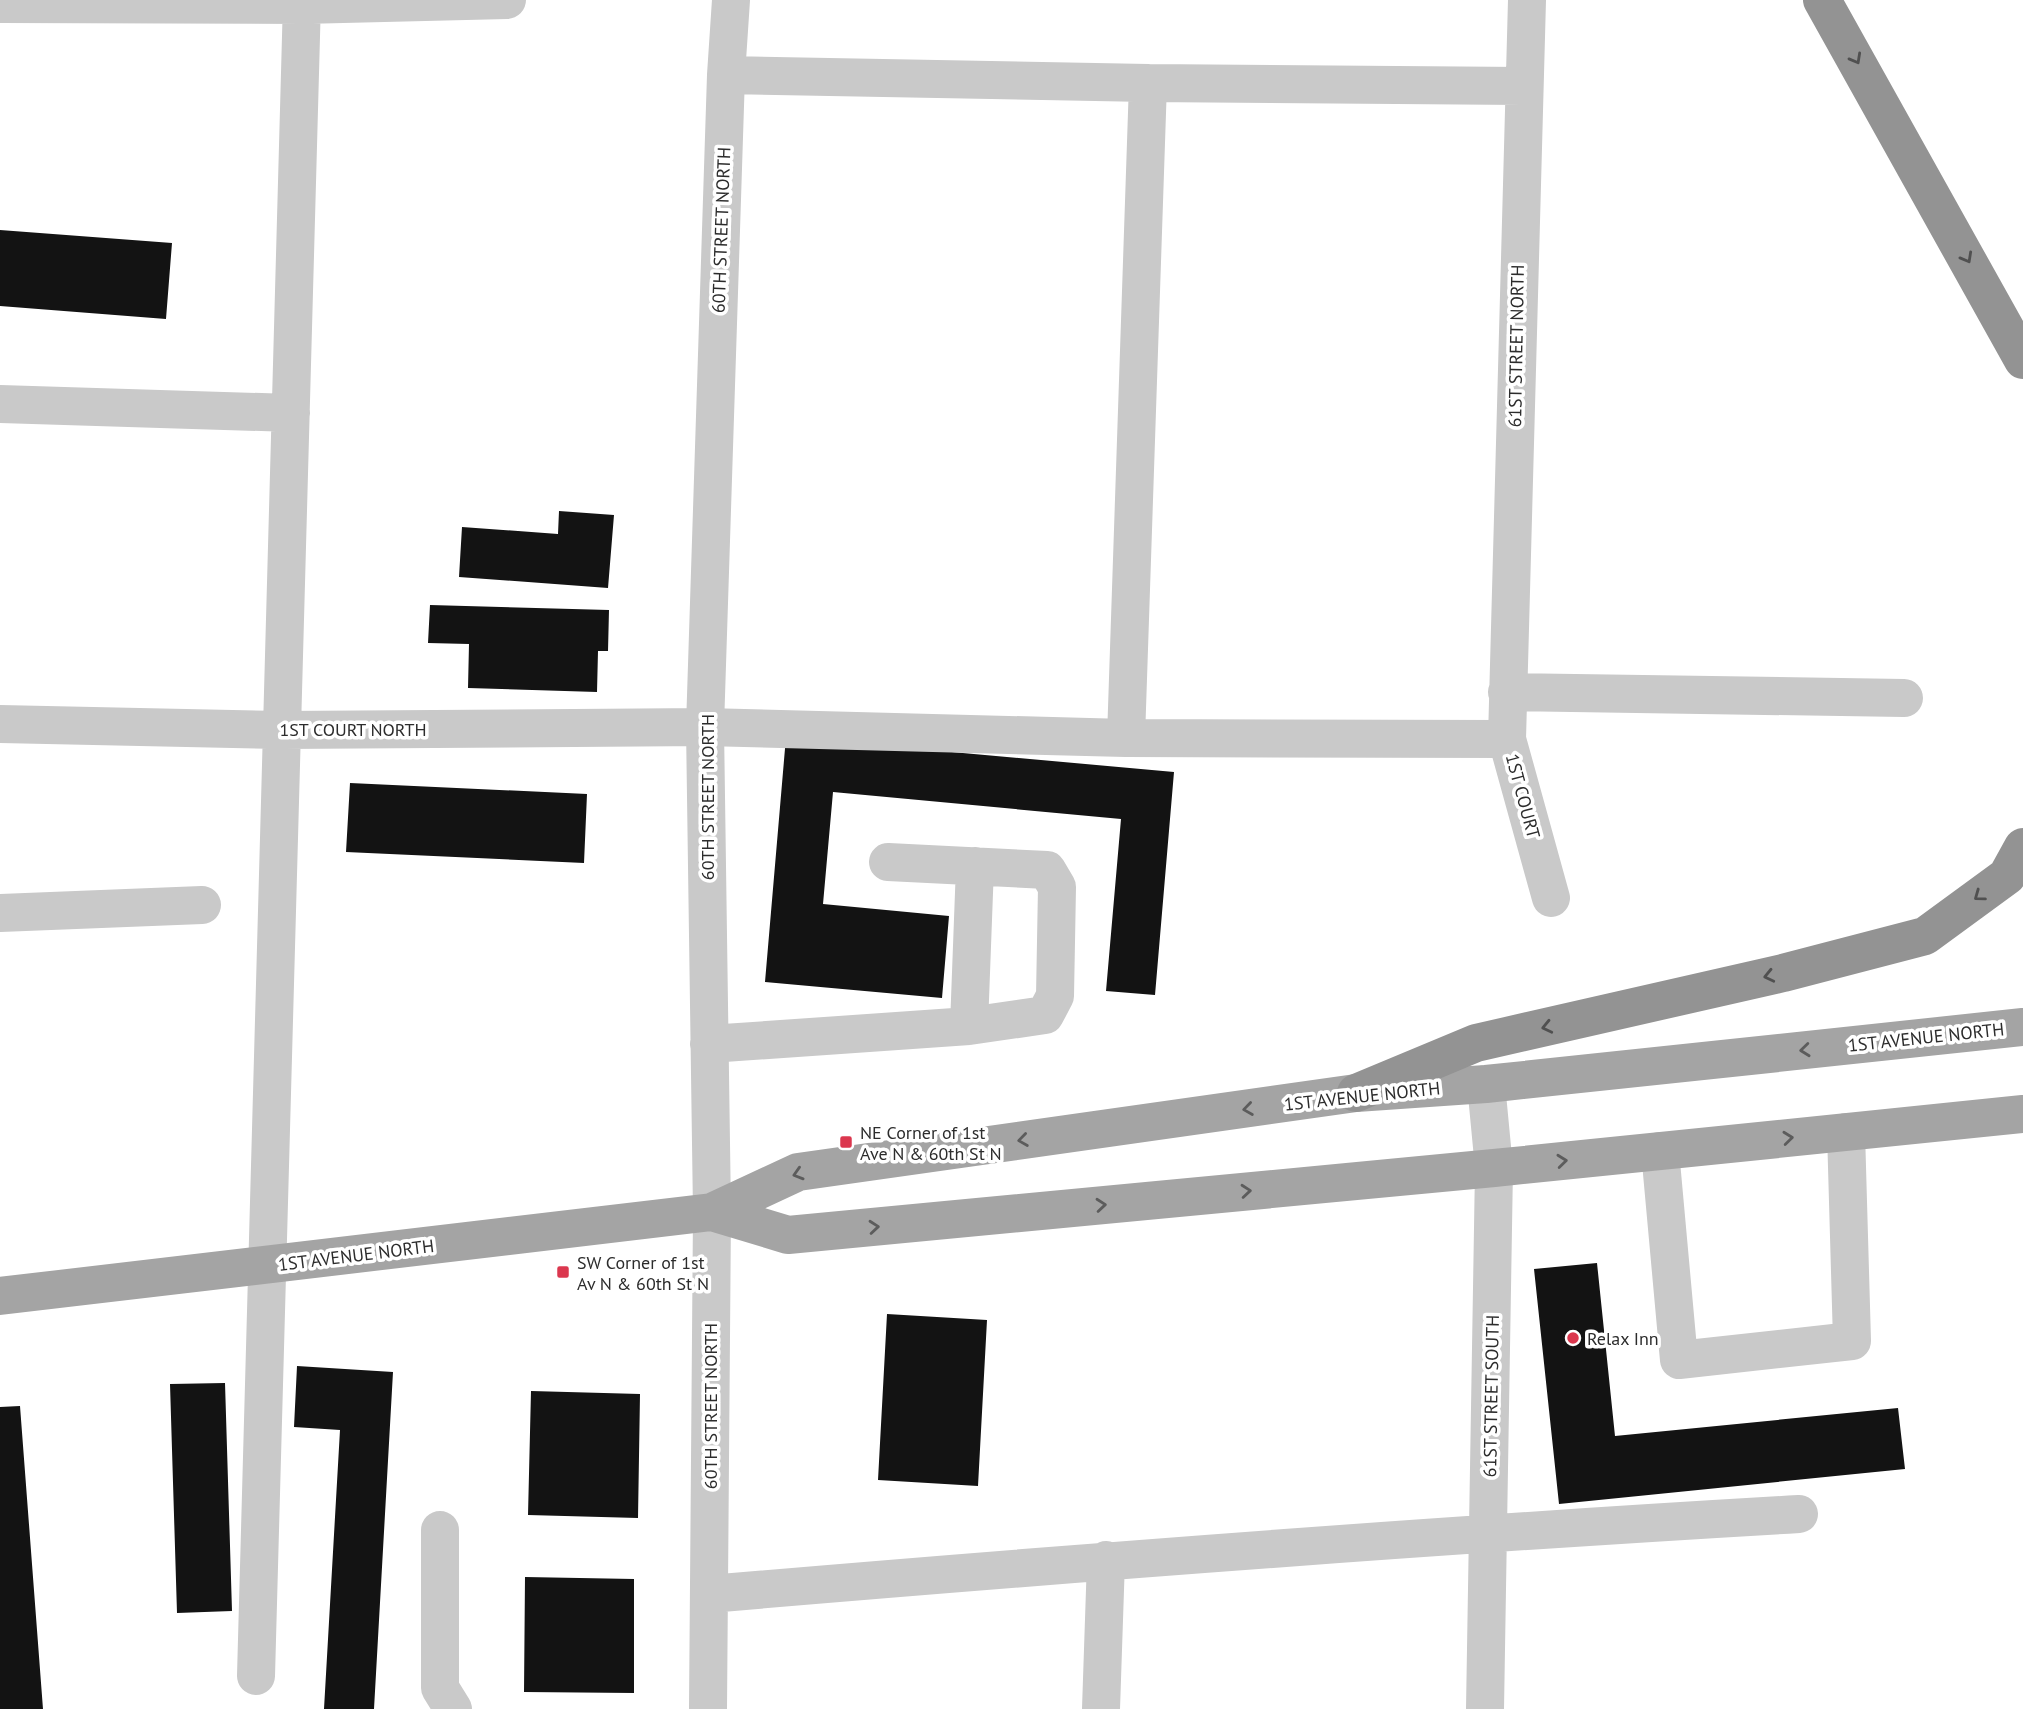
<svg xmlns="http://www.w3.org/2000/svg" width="2023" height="1709" viewBox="0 0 2023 1709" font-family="'PT Sans',sans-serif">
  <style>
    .building { fill: #131313 }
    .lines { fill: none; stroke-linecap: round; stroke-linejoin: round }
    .minor { stroke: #c9c9c9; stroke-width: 38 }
    .major { stroke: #a4a4a4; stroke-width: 38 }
    .highway { stroke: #939393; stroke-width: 38 }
    .oneway { stroke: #505050 }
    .oneway2 { stroke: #5c5c5c }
    .poi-dot { fill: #db374e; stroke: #fff; stroke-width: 2.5 }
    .labels { text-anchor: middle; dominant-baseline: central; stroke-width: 7; stroke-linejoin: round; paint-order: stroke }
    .street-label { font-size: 18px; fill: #2c2c2c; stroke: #fff }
    .poi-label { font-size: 18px; fill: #2c2c2c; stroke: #fff; text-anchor: start }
  </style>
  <rect width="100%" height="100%" fill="#fff"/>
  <!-- building -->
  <path class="building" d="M0 230 172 243 166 319 0 306Z
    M559 511 614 515 608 588 459 577 462 527 558 534Z
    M430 605 609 610 608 651H598L597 692 468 688 469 644 428 643Z
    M786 737 1174 772 1155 995 1106 991 1121 819 833 792 823 904 949 916 942 998 765 982Z
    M350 783 587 794 584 863 346 852Z
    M1597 1263 1615 1436 1898 1408 1905 1469 1559 1504 1534 1269Z
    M887 1314 987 1320 978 1486 878 1480Z
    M297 1366 393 1372 374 1709H324L340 1430 294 1427Z
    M225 1383 232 1611 177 1613 170 1384Z
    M531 1391 640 1394 638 1518 528 1515Z
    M20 1406 43 1709H0V1407Z
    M525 1577 634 1579V1693L524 1692Z"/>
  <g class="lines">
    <!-- minor -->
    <path class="minor" d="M1527 0 1507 739 1551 898
      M0 4 302 5 507 0
      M726 75 1148 83 1523 86
      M0 404 291 413
      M1507 692 1904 698
      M0 724 283 730 705 727 1126 738 1507 739
      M1126 738 1148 83
      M0 913 202 905
      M969 1026 975 866
      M709 1044 969 1026 1045 1015 1055 996 1057 887 1047 870 888 862
      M1660 1151 1679 1360 1852 1341 1846 1132
      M440 1530V1688L453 1709
      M709 1594C1072 1563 1435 1535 1799 1514
      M256 1676 302 0
      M708 1709 712 1212 705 727 726 75 731 0
      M1101 1709 1106 1560
      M1485 1709 1494 1168 1486 1084"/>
    <!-- major -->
    <path class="major" d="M712 1212 788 1235 1494 1168 2023 1114
      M0 1296 712 1212 798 1172 1356 1093 1486 1084 2023 1027"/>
    <!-- highway -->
    <path class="highway" d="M1822 0 2023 360
      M1356 1093 1476 1043 1783 973 1925 936 2007 876 2023 847"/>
  </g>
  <!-- one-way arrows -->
  <defs><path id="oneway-chevron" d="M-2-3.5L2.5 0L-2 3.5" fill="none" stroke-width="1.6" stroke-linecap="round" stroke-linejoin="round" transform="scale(1.75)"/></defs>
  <g class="oneway">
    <use href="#oneway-chevron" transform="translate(1856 59) rotate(61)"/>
    <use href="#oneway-chevron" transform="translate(1967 258) rotate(61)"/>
    <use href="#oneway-chevron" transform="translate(1979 896) rotate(144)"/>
    <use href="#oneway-chevron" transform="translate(1769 976) rotate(167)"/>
    <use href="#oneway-chevron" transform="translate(1547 1027) rotate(167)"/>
  </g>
  <g class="oneway2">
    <use href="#oneway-chevron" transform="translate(1805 1050) rotate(174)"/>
    <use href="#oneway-chevron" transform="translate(1248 1109) rotate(172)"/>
    <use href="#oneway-chevron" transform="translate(1788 1138) rotate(-6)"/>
    <use href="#oneway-chevron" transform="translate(1023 1140) rotate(172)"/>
    <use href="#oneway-chevron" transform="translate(1562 1161) rotate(-6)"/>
    <use href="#oneway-chevron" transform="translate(798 1174) rotate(163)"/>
    <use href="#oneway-chevron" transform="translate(1246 1191) rotate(-5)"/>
    <use href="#oneway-chevron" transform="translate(1101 1205) rotate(-5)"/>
    <use href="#oneway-chevron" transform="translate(874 1227) rotate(-5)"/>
  </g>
  <!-- markers -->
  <g class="poi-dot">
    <rect x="839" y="1135" width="14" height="14" rx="3.5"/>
    <rect x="556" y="1265" width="14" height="14" rx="3.5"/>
    <circle cx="1573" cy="1338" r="7"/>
  </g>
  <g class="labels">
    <!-- street labels -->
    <g class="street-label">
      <text transform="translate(721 230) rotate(-88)">60TH STREET NORTH</text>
      <text transform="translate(1516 346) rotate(-89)">61ST STREET NORTH</text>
      <text x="353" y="729">1ST COURT NORTH</text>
      <text transform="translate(1523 796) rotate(75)">1ST COURT</text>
      <text transform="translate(707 797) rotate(-90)">60TH STREET NORTH</text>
      <text transform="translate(1926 1037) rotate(-6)">1ST AVENUE NORTH</text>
      <text transform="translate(1362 1096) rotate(-6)">1ST AVENUE NORTH</text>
      <text transform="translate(356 1255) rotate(-7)">1ST AVENUE NORTH</text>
      <text transform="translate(1491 1396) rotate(-89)">61ST STREET SOUTH</text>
      <text transform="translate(710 1406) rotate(-90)">60TH STREET NORTH</text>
    </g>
    <!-- poi labels -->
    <g class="poi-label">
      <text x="860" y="1132">NE Corner of 1st<tspan x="860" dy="21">Ave N &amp; 60th St N</tspan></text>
      <text x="577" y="1262">SW Corner of 1st<tspan x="577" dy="21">Av N &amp; 60th St N</tspan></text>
      <text x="1587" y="1338">Relax Inn</text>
    </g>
  </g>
</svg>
